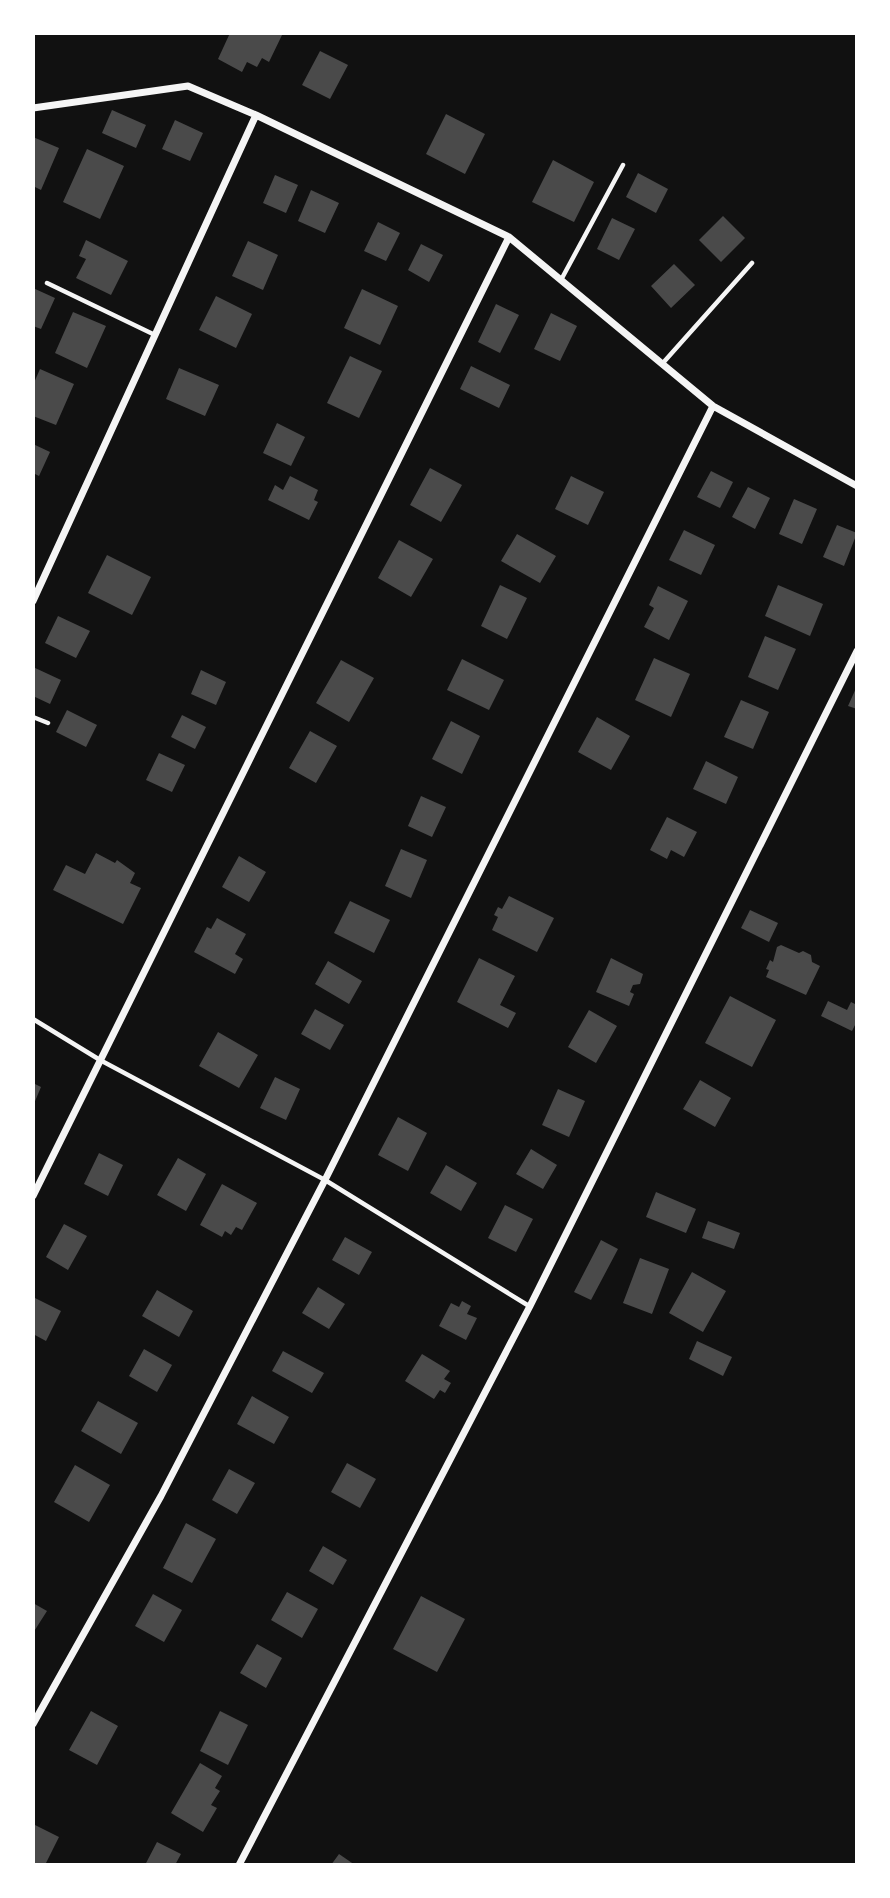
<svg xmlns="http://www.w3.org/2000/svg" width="890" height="1898" viewBox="0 0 890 1898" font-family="'DejaVu Sans',sans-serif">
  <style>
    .building { fill: #4a4a4a }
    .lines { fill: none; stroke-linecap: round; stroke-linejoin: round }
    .service { stroke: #f5f5f5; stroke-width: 4.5 }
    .minor { stroke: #f5f5f5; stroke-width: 7 }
  </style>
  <rect width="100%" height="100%" fill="#111"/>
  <!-- building -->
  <path class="building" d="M230 33H283L269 62 262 58 257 67 247 62 242 72 218 59Z
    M320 51 348 65 330 99 302 85Z
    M112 110 146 125 136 148 102 133Z
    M446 114 485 134 465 174 426 154Z
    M175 120 203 133 190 161 162 149Z
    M33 137 59 148 41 190 33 186Z
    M87 149 124 166 100 219 63 202Z
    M553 160 594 182 574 222 532 202Z
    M638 173 668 189 656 213 626 197Z
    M275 175 298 185 286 213 263 203Z
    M311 190 339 203 325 233 298 221Z
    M723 216 745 238 721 262 699 240Z
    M612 218 635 229 619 260 597 249Z
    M378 222 400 233 386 261 364 251Z
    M86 240 128 261 111 295 76 278 86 259 79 256Z
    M248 241 278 255 263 290 232 276Z
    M421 244 443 255 429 282 408 270Z
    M674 264 695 285 671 308 651 286Z
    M33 288 55 298 41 329 33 326Z
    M362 289 398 306 380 345 344 328Z
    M216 296 252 314 236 348 199 330Z
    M496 304 519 315 500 353 478 342Z
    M73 312 106 326 87 368 55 353Z
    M551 313 577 326 560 361 534 349Z
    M350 356 382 371 359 418 327 403Z
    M471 366 510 385 499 408 460 389Z
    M179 368 219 385 205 416 166 399Z
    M40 369 74 384 56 425 33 416V385Z
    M277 423 305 437 291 466 263 453Z
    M33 444 50 452 39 476 33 473Z
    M430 468 462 485 441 522 410 505Z
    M711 471 733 482 720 508 697 497Z
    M290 476 318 490 314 500 318 502 309 520 268 500 275 485 283 490Z
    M571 476 604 492 588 525 555 509Z
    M748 487 770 498 755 529 732 517Z
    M794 499 817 509 802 544 779 534Z
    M837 525 857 533 844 566 823 557Z
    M684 530 715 545 701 575 669 560Z
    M517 534 556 556 540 583 501 561Z
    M399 540 433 559 411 597 378 578Z
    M107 555 151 577 132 615 88 593Z
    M500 585 527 598 507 639 481 626Z
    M778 585 823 604 810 636 765 616Z
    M658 586 688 601 669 640 644 627 654 608 649 605Z
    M58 616 90 631 76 658 45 643Z
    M765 636 796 649 778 690 748 677Z
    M654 658 690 674 671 717 635 700Z
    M462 659 504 680 489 710 447 690Z
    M341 660 374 678 349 722 316 703Z
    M33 667 61 680 50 704 33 696Z
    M201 670 226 682 216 705 191 694Z
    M857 686V709L848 706Z
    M741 700 769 712 753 749 724 737Z
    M67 710 97 725 86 747 56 732Z
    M182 715 206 727 195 749 171 737Z
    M597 717 630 736 611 770 578 752Z
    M451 721 480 736 462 774 432 759Z
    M310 731 337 746 316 783 289 768Z
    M159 753 185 765 172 792 146 780Z
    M706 761 738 777 726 804 693 789Z
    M421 796 446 807 432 837 408 826Z
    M667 817 697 832 684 857 671 850 667 859 650 850Z
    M401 849 427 860 411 898 385 886Z
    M96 853 115 863 117 860 135 873 130 883 141 888 123 924 53 890 66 865 85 874Z
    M239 856 266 872 249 902 222 887Z
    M509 896 554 918 537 952 492 930 498 917 494 915 498 907 502 909Z
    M350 901 390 920 374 953 334 933Z
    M750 910 778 923 769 942 741 928Z
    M217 918 246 934 235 954 243 959 235 974 194 952 207 927 211 929Z
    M781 945 799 953 803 951 811 955 812 962 820 966 806 995 766 977 769 970 766 969 770 960 773 962 777 947Z
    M479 958 515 976 500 1005 516 1013 508 1028 457 1002Z
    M611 958 643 974 640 984 633 985 630 992 634 994 629 1006 596 992Z
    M328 961 362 981 349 1004 315 984Z
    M730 996 776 1020 752 1067 705 1043Z
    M828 1001 847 1010 851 1002 857 1005V1021L852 1031 821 1016Z
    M315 1009 344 1025 330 1050 301 1034Z
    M589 1010 617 1026 596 1063 568 1047Z
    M218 1032 258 1055 239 1088 199 1066Z
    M275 1077 300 1089 286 1120 260 1108Z
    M700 1080 731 1098 715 1127 683 1109Z
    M33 1083 41 1087 33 1106Z
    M558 1089 585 1101 569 1137 542 1125Z
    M398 1117 427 1133 408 1171 378 1155Z
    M531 1149 557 1165 543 1189 516 1174Z
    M99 1153 123 1165 108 1196 84 1184Z
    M178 1158 206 1174 186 1211 157 1195Z
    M446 1165 477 1183 461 1211 430 1193Z
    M222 1184 257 1203 242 1230 236 1227 231 1235 225 1231 222 1237 200 1225Z
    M656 1192 696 1209 686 1233 646 1217Z
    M505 1205 533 1219 516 1252 488 1238Z
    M708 1221 740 1233 734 1249 702 1238Z
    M64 1224 87 1236 68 1270 46 1257Z
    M345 1237 372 1252 359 1275 332 1260Z
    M601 1240 618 1249 591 1300 574 1292Z
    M640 1258 669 1269 652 1314 623 1303Z
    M692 1272 726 1291 703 1332 669 1313Z
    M318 1287 345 1304 329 1329 302 1313Z
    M157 1290 193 1311 179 1337 142 1316Z
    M33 1297 61 1311 46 1341 33 1334Z
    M462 1301 471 1306 467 1314 477 1318 466 1340 439 1326 451 1303 459 1307Z
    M697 1341 732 1357 723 1376 689 1359Z
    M144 1349 172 1365 157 1392 129 1376Z
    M283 1351 324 1373 312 1393 272 1371Z
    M422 1354 450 1371 444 1379 451 1383 445 1393 440 1390 434 1399 405 1381Z
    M252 1396 289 1417 274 1444 237 1424Z
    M98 1401 138 1423 121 1454 81 1431Z
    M347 1463 376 1479 360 1508 331 1492Z
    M75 1465 110 1485 89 1522 54 1502Z
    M229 1469 255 1483 237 1514 212 1500Z
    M186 1523 216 1539 192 1583 163 1568Z
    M323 1546 347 1560 333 1585 309 1571Z
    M287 1592 318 1609 302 1638 271 1620Z
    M153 1594 182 1610 164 1642 135 1626Z
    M421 1596 465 1619 437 1672 393 1649Z
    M33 1603 47 1611 33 1633Z
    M257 1644 282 1658 266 1688 240 1673Z
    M91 1711 118 1726 97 1765 69 1750Z
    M220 1711 248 1725 228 1765 200 1751Z
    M200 1763 222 1776 215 1788 220 1791 211 1805 217 1808 203 1832 171 1813Z
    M33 1824 59 1837 45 1865H33Z
    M157 1842 181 1854 175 1865H145Z
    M339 1854 355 1865H331Z"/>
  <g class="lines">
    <!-- service -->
    <path class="service" d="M561 280 623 165
      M47 283 155 335
      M662 364 752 263
      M33 717 48 723
      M33 1019 100 1060 325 1180 529 1306"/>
    <!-- minor -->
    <path class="minor" d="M33 108 188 86 256 115 509 237 713 406 857 486
      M33 601 256 115
      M33 1196 509 237
      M33 1724 161 1496 325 1180 713 406
      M239 1865 530 1306 857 651"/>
  </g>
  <!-- border -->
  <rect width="890" height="1898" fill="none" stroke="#ffffff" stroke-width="70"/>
</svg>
